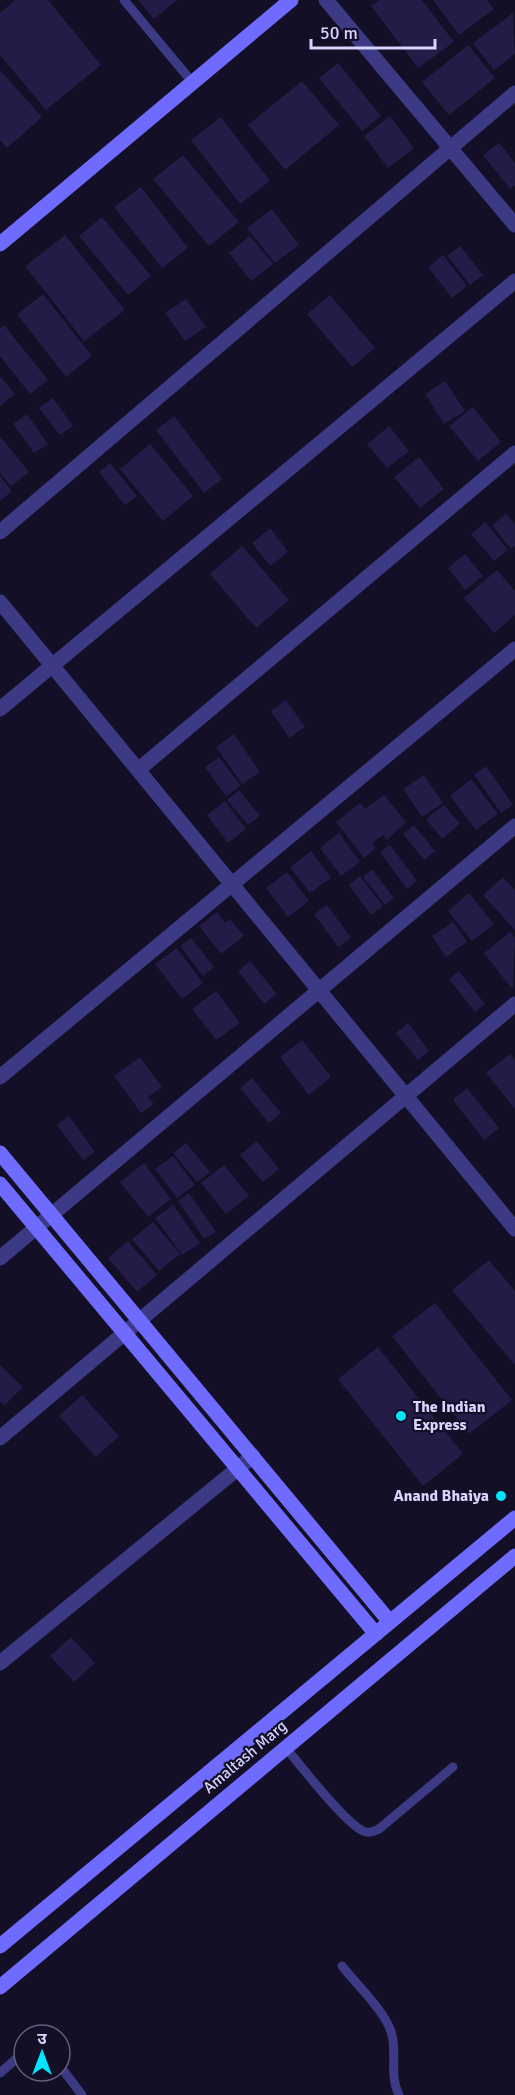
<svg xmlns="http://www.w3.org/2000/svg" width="515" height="2095" viewBox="0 0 515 2095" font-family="Signika,'Noto Sans Devanagari',sans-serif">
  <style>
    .building { fill: #241b47 }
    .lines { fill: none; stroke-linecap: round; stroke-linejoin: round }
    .lane { stroke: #3d3a85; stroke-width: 9 }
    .street { stroke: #3d3a85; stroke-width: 15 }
    .secondary { stroke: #6f6bff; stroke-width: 15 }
    .poi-dot { fill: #00e5ff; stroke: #130f26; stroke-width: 2 }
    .labels { text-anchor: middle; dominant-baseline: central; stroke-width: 4.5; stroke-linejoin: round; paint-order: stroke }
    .poi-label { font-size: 16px; font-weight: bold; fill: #d9d4ff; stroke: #130f26; text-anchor: start }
    .street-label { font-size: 16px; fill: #d9d4ff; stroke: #130f26 }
  </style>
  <rect width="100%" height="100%" fill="#130f26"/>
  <!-- building -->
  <path class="building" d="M15 0H48L101 65 46 110 0 55V13Z
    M138 0H177L154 19Z
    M380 0H422L454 42 418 68 371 6Z
    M433 0H487L494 9 459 35Z
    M513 13 515 54 494 70 473 43Z
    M468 45 495 78 449 115 422 82Z
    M338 63 381 116 362 131 319 78Z
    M0 70 42 117 7 148 0 140Z
    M302 81 339 125 285 170 248 125Z
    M390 116 414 148 388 168 364 136Z
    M221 117 270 181 240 204 191 140Z
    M499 143 515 163V185L510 189 483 155Z
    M183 155 239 222 209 246 153 179Z
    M141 187 188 248 162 268 114 207Z
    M272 209 299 245 275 263 247 228Z
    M102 217 151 276 128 295 79 236Z
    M65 235 125 310 84 341 25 266Z
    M250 236 273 264 251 281 229 253Z
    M460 246 483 275 470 285 447 256Z
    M443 255 467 286 452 298 428 267Z
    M43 294 92 356 66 377 17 314Z
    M330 295 375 348 352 367 307 314Z
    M186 299 206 327 185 341 165 313Z
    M4 325 48 380 30 394 0 356V328Z
    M0 376 15 394 0 406Z
    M445 381 465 411 444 424 425 394Z
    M53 398 73 426 60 435 39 408Z
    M473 407 501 442 478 461 449 426Z
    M27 414 48 444 34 453 13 424Z
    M174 416 222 479 204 493 156 430Z
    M389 426 409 451 387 468 367 444Z
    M0 436 29 472 11 486 0 473Z
    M150 444 193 496 163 521 120 469Z
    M419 457 444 489 420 508 394 477Z
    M110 463 137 496 125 505 99 472Z
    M0 476 12 491 0 501Z
    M506 514 515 524V546L511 549 492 525Z
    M485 522 508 550 494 561 471 534Z
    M270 528 288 552 270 566 252 543Z
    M242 546 289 600 256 628 210 574Z
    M465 554 483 576 465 590 448 568Z
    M497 570 515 591V615L494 633 464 598Z
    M286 700 305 727 289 738 271 711Z
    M234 734 260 772 242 784 216 747Z
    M219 757 241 786 226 796 205 767Z
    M486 766 513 805 501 813 474 775Z
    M424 775 443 803 422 817 403 789Z
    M471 779 498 814 476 830 450 796Z
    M239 790 260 816 248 825 227 800Z
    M384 795 406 822 387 840 383 835 372 843 376 848 364 858 336 822 360 803 365 809Z
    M225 801 246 829 228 843 207 815Z
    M444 805 460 824 442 839 426 819Z
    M414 825 435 851 424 860 403 834Z
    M339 833 360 862 341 876 320 848Z
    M390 845 417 881 407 889 380 852Z
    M311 851 331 878 310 893 290 867Z
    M372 869 394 898 385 905 363 877Z
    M287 872 309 901 288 917 266 888Z
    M360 876 383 906 371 915 349 885Z
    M503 877 515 890V930L483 895Z
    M469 893 494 924 472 941 448 911Z
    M327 905 351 938 338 947 314 914Z
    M217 912 225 923 230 919 244 936 221 954 199 926Z
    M453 922 467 942 446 957 432 936Z
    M510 932 515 938 513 990 484 953Z
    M191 938 214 967 203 976 180 946Z
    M177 948 203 983 182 999 155 964Z
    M250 961 277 994 264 1004 238 971Z
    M459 971 485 1004 475 1012 449 979Z
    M216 991 240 1023 216 1040 192 1009Z
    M408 1023 429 1051 418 1060 396 1033Z
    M302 1040 331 1077 309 1095 280 1057Z
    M510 1054 515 1060V1109L486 1073Z
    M140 1057 162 1087 148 1097 154 1104 141 1113 114 1076Z
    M252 1078 281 1113 269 1123 240 1088Z
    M467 1088 499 1128 484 1140 453 1100Z
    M69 1116 95 1152 83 1160 57 1125Z
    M257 1141 279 1169 263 1182 240 1155Z
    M186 1143 210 1172 197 1182 173 1153Z
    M173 1156 195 1185 177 1198 155 1169Z
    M144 1163 171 1199 148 1217 120 1182Z
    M224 1165 249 1196 226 1214 201 1183Z
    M189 1193 216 1232 204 1239 178 1201Z
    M173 1205 200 1243 182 1255 155 1218Z
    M153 1222 180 1254 159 1271 132 1239Z
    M128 1241 157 1275 137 1292 108 1258Z
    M489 1260 515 1291V1365L452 1290Z
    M435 1303 512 1400 469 1434 392 1336Z
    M378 1347 463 1454 423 1486 338 1379Z
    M0 1365 23 1387 5 1405 0 1401Z
    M82 1395 119 1436 96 1457 59 1416Z
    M71 1637 95 1663 74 1682 50 1656Z"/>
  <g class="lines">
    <!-- lane -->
    <path class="lane" d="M124 0 193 83
      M285 1747C302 1767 341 1818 361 1830 368 1834 372 1832 379 1829L453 1767
      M342 1966C356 1984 387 2013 392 2035 397 2056 389 2075 399 2095
      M60 2066 82 2095
      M0 2073 24 2052"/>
    <!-- street -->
    <path class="street" d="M326 0 515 225
      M0 532 515 93
      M0 602 515 1229
      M0 709 515 281
      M138 770 515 453
      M0 1077 515 649
      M0 1258 515 826
      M0 1438 515 1004
      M0 1663 253 1456"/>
    <!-- secondary -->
    <path class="secondary" d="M0 244 291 0
      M0 1153 390 1622
      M0 1184 376 1634
      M0 1946 515 1518
      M0 1987 515 1556"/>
  </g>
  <!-- markers -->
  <g class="poi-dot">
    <circle cx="401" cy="1416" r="6"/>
    <circle cx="501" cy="1496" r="6"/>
  </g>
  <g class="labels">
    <!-- poi labels -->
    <g class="poi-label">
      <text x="413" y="1407">The Indian<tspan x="413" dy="18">Express</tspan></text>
      <text x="489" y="1496" text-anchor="end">Anand Bhaiya</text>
    </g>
    <!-- street labels -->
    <g class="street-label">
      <text transform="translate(245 1757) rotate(-40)">Amaltash Marg</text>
    </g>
  </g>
  <!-- north arrow -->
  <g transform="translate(42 2053)"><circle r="28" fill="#130f26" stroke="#625e7d" stroke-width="1.5"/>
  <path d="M0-4.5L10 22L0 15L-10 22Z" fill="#00e5ff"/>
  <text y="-9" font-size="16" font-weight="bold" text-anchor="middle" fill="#d9d4ff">उ</text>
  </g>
  <!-- scale -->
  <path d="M311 39v9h124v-9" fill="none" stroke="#d9d4ff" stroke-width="3"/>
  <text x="320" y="39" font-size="18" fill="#d9d4ff" stroke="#130f26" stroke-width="4.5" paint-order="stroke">50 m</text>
</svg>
